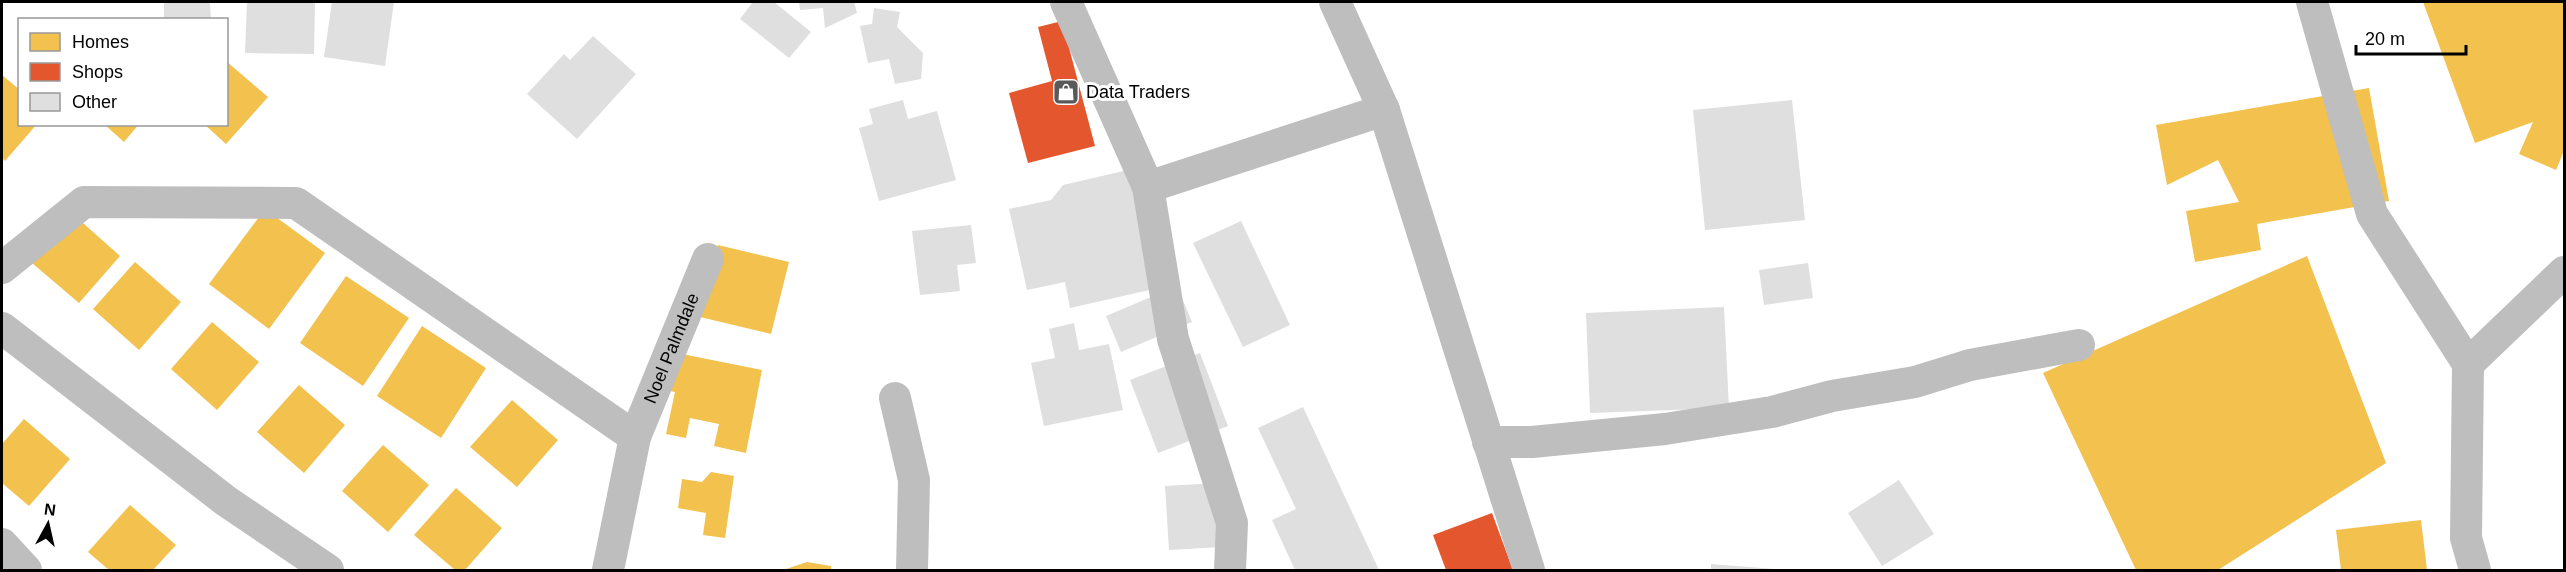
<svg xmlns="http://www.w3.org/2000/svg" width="2566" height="572" viewBox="0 0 2566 572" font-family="Arial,sans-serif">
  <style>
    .homes { fill: #f2c14e }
    .shops { fill: #e4572e }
    .building { fill: #dfdfdf }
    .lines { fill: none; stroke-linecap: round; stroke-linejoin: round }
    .minor { stroke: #bebebe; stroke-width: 32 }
    .labels { text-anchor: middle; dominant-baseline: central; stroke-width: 6; stroke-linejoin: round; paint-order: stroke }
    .poi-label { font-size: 18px; fill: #000; stroke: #fff; text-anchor: start }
    .street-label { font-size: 18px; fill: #000; stroke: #fff }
  </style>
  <rect width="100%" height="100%" fill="#fff"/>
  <!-- homes -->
  <path class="homes" d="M2423 2H2564V151L2556 170 2519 154 2533 122 2475 143Z
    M226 61 268 97 226 144 204 124H226Z
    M2 75 20 90V124H37L5 161 2 158Z
    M2369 88 2389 201 2257 224 2261 250 2195 262 2186 211 2239 202 2218 160 2167 185 2156 125Z
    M104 124H139L124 142Z
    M265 209 325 253 269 329 209 284Z
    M74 215 120 256 79 303 32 263Z
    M718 245 789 262 771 334 700 317Z
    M2307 256 2386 463 2218 570H2136L2043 373Z
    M135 262 181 302 139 350 93 309Z
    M346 276 409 318 363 386 300 343Z
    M212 322 259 362 217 410 171 369Z
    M422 326 486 368 441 438 377 396Z
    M672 352 762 370 746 453 714 446 719 424 690 418 686 438 666 434 675 392 664 390Z
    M299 385 345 425 304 473 257 432Z
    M512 400 558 440 517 487 470 447Z
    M24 419 70 459 29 506 2 483V444Z
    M383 445 429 485 388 532 342 491Z
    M711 472 734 476 725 538 703 535 706 513 678 508 682 479 702 482Z
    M456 488 502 528 465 570H455L414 535Z
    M130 505 176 545 153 570H109L88 552Z
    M2421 520 2427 570H2341L2336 530Z
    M807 562 831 566V570H783Z"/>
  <!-- shops -->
  <path class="shops" d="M1062 21 1095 146 1028 163 1009 93 1052 81 1038 27Z
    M1492 513 1513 570H1446L1433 535Z"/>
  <!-- building -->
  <path class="building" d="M164 2H210L211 20H164Z
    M247 2H315L314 54 245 53Z
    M332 2H394L385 66 324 57Z
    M753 2H774L811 32 789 58 740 19Z
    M799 2H854L857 13 825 28 823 8 800 10Z
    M874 8 900 12 897 27 923 53 921 79 895 84 889 59 868 63 860 26 872 24Z
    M593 36 636 74 577 139 527 94 564 54 570 60Z
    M903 100 908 119 937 111 956 180 879 201 859 128 873 124 869 109Z
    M1792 100 1805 220 1705 230 1693 110Z
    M1128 170 1154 289 1070 308 1065 282 1027 290 1009 209 1051 200 1063 185Z
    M1241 221 1290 325 1243 347 1193 243Z
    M971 225 976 263 957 265 960 291 920 295 912 231Z
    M1808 263 1813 298 1764 305 1759 270Z
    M1177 286 1192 322 1121 352 1106 316Z
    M1724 307 1729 408 1590 413 1586 313Z
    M1074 323 1079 350 1109 344 1123 410 1044 426 1031 363 1055 358 1049 329Z
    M1200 353 1228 426 1158 453 1130 380Z
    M1303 407 1379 570H1295L1272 520 1296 509 1258 428Z
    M1899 480 1934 534 1882 566 1848 513Z
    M1235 482 1239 546 1169 550 1165 486Z
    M1711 564 1775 569V570H1711Z"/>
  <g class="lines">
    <!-- minor -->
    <g class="minor">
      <path d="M1066 2 1148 187 1173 339 1232 523 1230 570"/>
      <path d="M1335 2 1384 110 1529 570"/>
      <path d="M2312 2 2372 214 2468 364 2466 538 2475 570"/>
      <path d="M1148 187 1384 110"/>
      <path d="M2 268 84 202 296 203 635 437 608 570"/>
      <path d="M2 328 226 501 328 570"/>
      <path d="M2468 364 2564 272"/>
      <path d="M895 398 914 480 912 570"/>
      <path id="s1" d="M635 437 708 259"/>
      <path d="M1488 442H1532L1665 429 1772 412 1832 396 1915 382 1970 365 2079 345"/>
      <path d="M2 544 26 570"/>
    </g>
  </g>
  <!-- icons -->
  <defs>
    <symbol id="shop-square" viewBox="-11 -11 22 22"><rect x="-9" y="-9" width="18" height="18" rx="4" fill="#595959" stroke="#fff"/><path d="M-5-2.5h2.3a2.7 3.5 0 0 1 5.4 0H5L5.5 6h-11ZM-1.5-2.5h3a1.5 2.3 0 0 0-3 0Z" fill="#fff"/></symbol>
  </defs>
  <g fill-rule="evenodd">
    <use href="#shop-square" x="1051" y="77" width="30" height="30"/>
  </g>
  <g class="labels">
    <!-- poi labels -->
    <g class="poi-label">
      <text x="1086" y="92">Data Traders</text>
    </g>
    <!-- street labels -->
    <g class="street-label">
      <text stroke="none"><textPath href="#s1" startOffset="96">Noel Palmdale</textPath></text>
    </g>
  </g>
  <!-- border -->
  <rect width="2566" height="572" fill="none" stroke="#000000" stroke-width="6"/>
  <!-- legend -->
  <rect x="18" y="18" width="210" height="108" fill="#ffffff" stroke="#999999" stroke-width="1.5"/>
  <rect x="30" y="33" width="30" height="18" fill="#f2c14e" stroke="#999999" stroke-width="1.5"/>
  <text x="72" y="48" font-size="18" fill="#000000">Homes</text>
  <rect x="30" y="63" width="30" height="18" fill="#e4572e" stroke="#999999" stroke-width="1.5"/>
  <text x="72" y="78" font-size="18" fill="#000000">Shops</text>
  <rect x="30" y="93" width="30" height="18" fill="#dfdfdf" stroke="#999999" stroke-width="1.5"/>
  <text x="72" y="108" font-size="18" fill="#000000">Other</text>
  <!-- north arrow -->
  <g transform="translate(48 524) rotate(8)" stroke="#ffffff" stroke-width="4.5" paint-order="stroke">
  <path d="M0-4.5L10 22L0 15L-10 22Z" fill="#000000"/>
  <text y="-9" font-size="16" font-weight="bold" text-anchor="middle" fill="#000000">N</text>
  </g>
  <!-- scale -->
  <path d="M2356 45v9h110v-9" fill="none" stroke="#000000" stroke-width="3"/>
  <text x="2365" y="45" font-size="18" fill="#000000" stroke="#ffffff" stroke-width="4.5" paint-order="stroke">20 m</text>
</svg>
